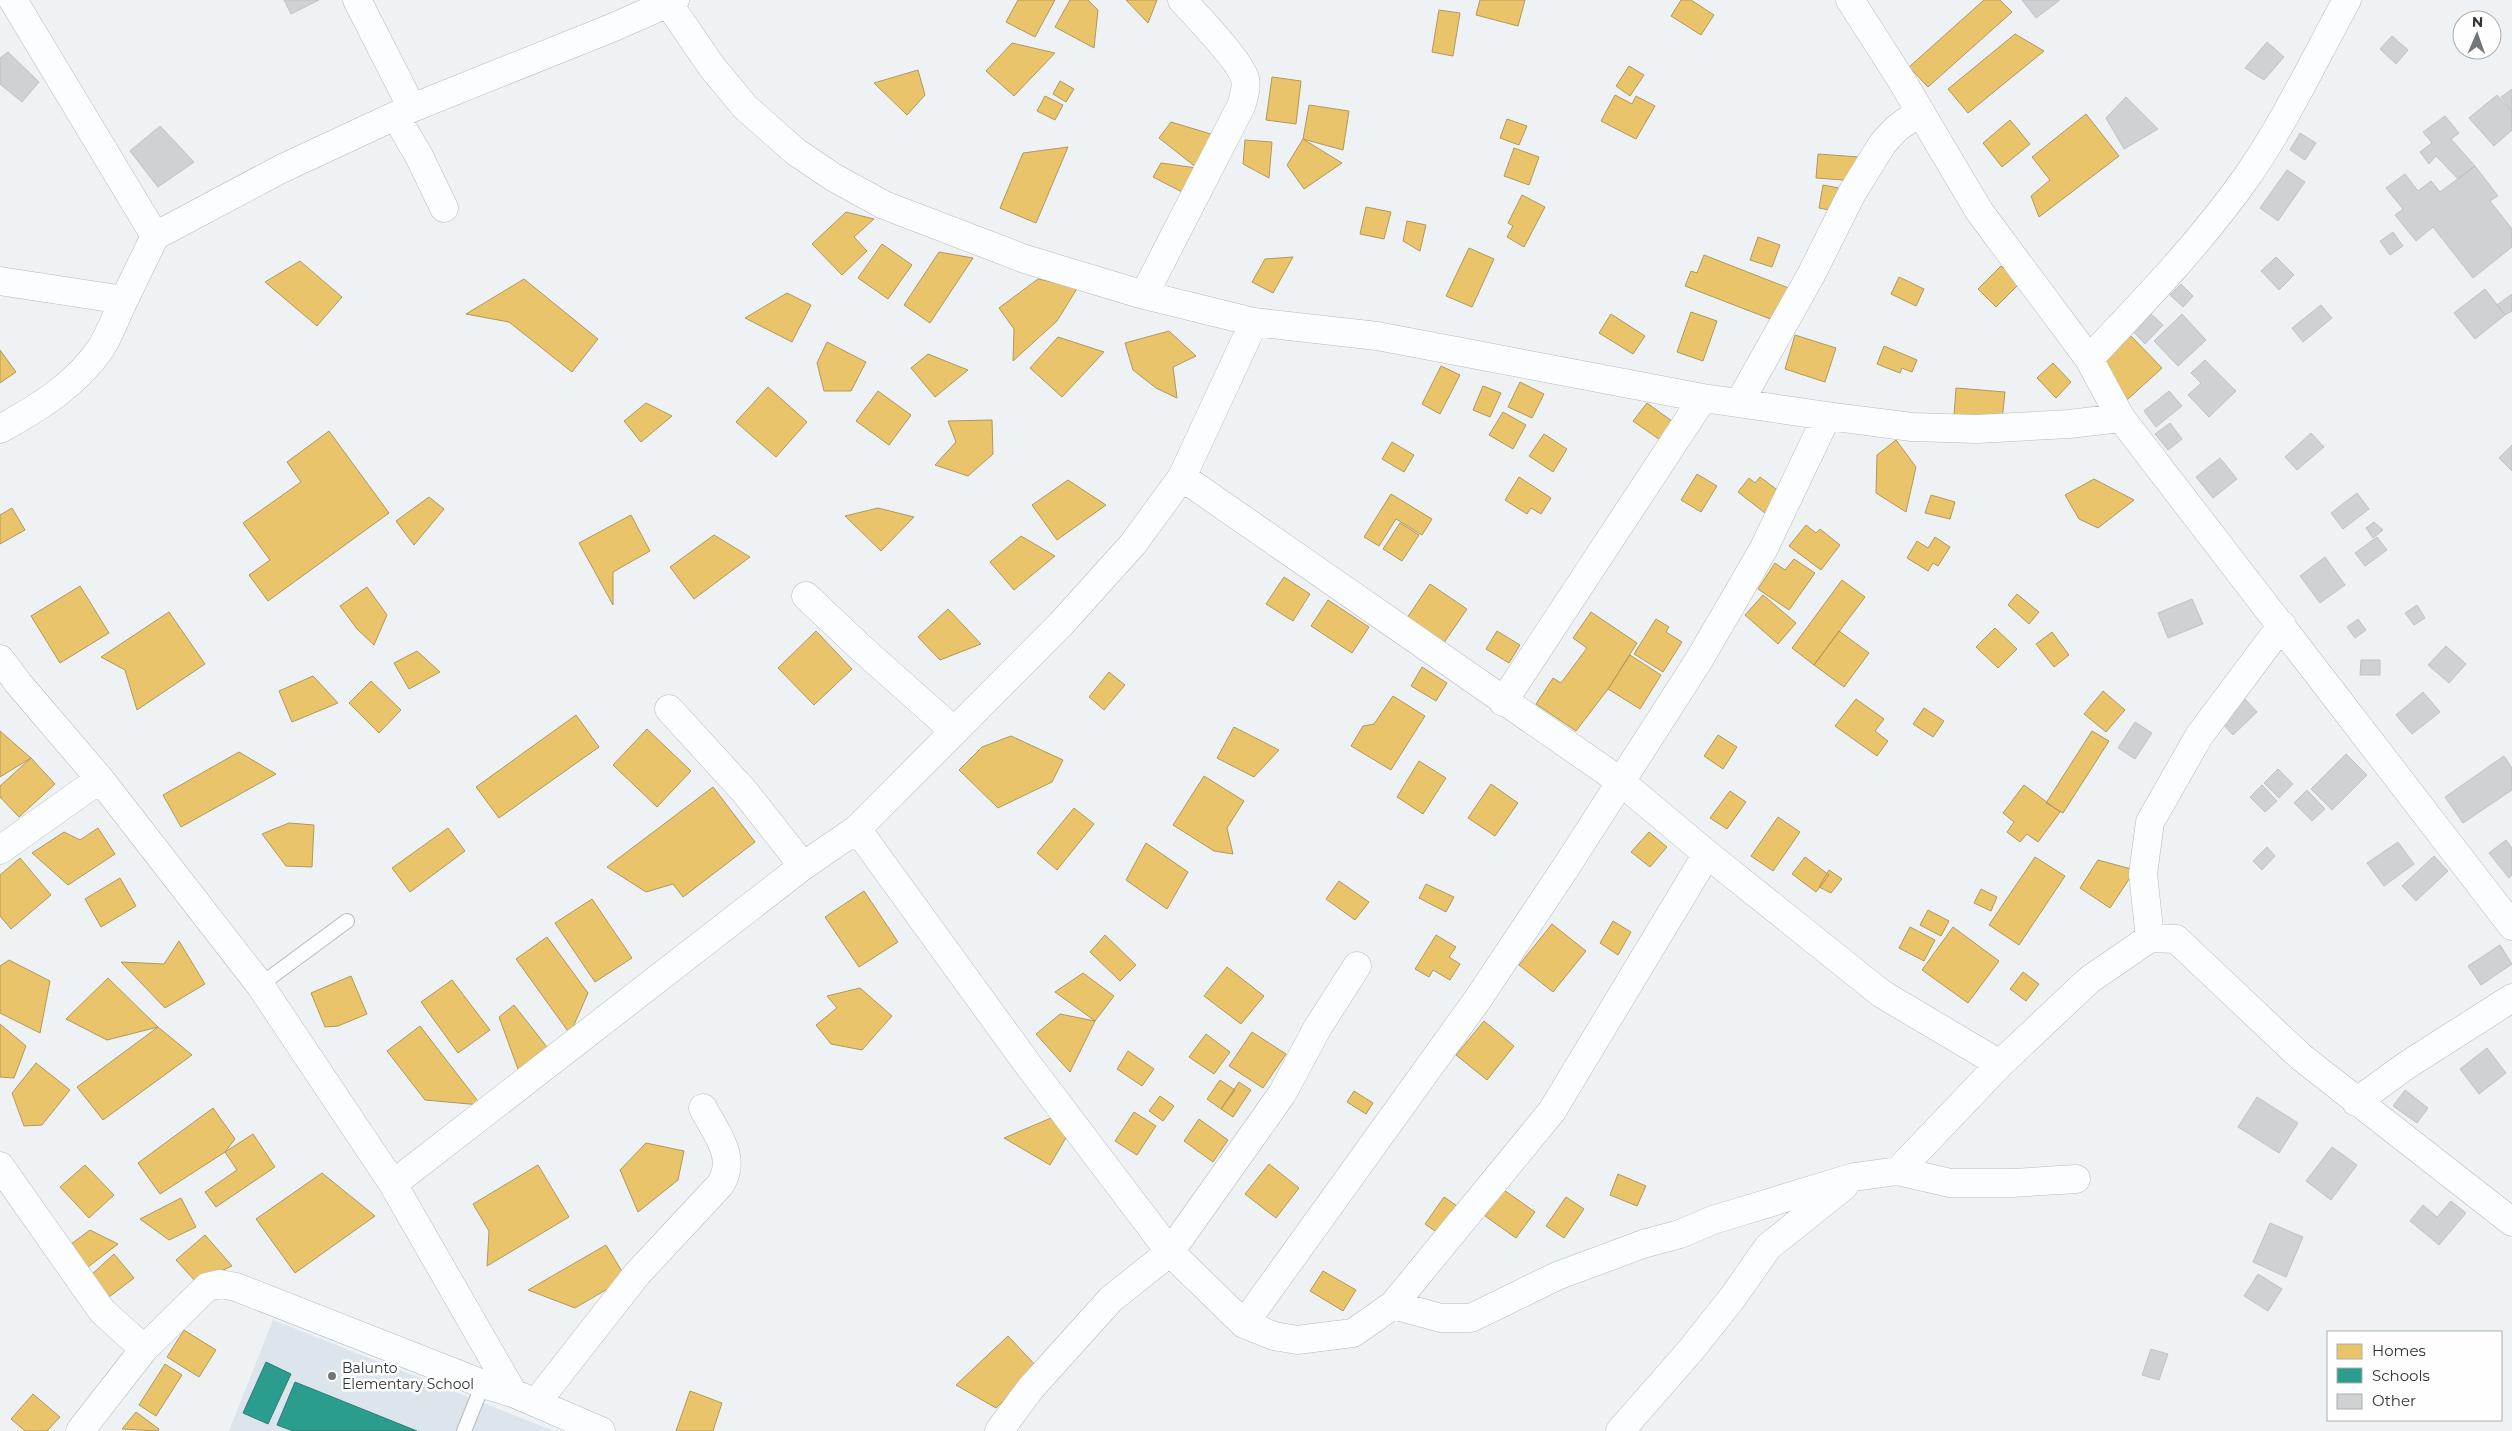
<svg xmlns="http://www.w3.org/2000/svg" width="2512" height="1431" viewBox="0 0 2512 1431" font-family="Montserrat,sans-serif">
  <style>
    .built { fill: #dde5ec }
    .homes { fill: #e9c46a; stroke: #b2985a }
    .schools { fill: #2a9d8f; stroke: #2c7d74 }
    .building { fill: #d0d1d3; stroke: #c1c2c4 }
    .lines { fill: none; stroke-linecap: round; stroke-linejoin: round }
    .lane-casing { stroke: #b8babd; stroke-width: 16 }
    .street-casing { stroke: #b8babd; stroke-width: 29 }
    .lane { stroke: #fcfdfe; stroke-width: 14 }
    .street { stroke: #fcfdfe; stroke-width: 28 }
    .poi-dot { fill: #737679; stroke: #fefefe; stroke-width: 2 }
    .labels { text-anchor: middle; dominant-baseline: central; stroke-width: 5; stroke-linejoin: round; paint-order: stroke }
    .poi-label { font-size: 14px; fill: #313336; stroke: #fefefe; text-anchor: start }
  </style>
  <rect width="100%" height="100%" fill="#eef2f5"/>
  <!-- built -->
  <path class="built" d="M273 1320 554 1431H229Z"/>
  <!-- homes -->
  <path class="homes" d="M1018 0H1055L1035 37 1006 22Z
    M1070 0H1088L1098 10 1094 48 1055 27Z
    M1126 0H1157L1148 23Z
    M1480 0H1525L1518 26 1476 15Z
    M1681 0H1691L1714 15 1701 35 1671 16Z
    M1984 0H2000L2012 12 1928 87 1909 67Z
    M1439 10 1460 13 1453 56 1432 52Z
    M2015 34 2044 51 1968 113 1948 89Z
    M1012 43 1055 53 1014 96 986 71Z
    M1629 66 1644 75 1630 96 1616 86Z
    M918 70 925 95 907 115 874 83Z
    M1272 77 1301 81 1296 124 1266 120Z
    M1060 81 1074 89 1066 102 1053 94Z
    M1615 95 1632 104 1636 96 1655 106 1636 139 1601 121Z
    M1045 96 1063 105 1055 120 1037 111Z
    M1309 105 1349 111 1343 150 1303 139Z
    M2086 114 2119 156 2039 217 2031 196 2050 180 2032 157Z
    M1507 119 1527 126 1519 145 1500 138Z
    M2010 120 2030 144 2002 167 1983 143Z
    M1171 122 1221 137 1197 168 1159 138Z
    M1303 139 1342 163 1304 189 1287 165Z
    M1245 140 1272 142 1269 178 1243 164Z
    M1068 147 1036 223 1000 208 1023 153Z
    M1514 148 1539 157 1529 185 1504 176Z
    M1818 154 1859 157 1857 181 1816 178Z
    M1161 163 1197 168 1184 193 1153 177Z
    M1823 185 1844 189 1840 212 1819 208Z
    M1522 195 1545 207 1524 247 1507 237 1513 226 1508 223Z
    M1366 207 1391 212 1384 239 1360 234Z
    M846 212 874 219 854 237 867 251 842 275 812 244Z
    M1407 221 1426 225 1420 251 1403 241Z
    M1758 237 1780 245 1772 267 1750 260Z
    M882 244 912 265 888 299 858 278Z
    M1469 248 1494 259 1472 307 1446 296Z
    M939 252 973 258 930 323 904 305Z
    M1704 255 1791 289 1778 322 1685 286 1691 271 1697 273Z
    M1293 257 1273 293 1252 282 1265 259Z
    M300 261 342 297 317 326 265 282Z
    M2001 266 2019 284 1996 307 1978 289Z
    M1899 277 1924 289 1916 306 1891 294Z
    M524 279 598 339 572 372 509 322 466 314Z
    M1038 279 1078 287 1057 321 1013 361 1014 329 999 308Z
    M787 293 811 305 792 342 745 318Z
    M1691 312 1717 321 1703 361 1677 352Z
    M1611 314 1645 336 1633 354 1599 333Z
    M1169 331 1196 356 1173 367 1177 398 1156 388 1133 370 1125 343Z
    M2128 333 2162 368 2127 400 2094 365Z
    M1795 335 1836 348 1825 382 1785 369Z
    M1058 337 1104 352 1062 397 1030 368Z
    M827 342 866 362 851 391H824L817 363Z
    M1884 346 1917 360 1912 372 1902 368 1900 373 1877 364Z
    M0 350 16 372 0 383Z
    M928 354 968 370 935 397 911 368Z
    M2053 363 2071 382 2056 398 2037 378Z
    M1441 366 1460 375 1440 414 1422 404Z
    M1520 382 1544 394 1532 418 1508 407Z
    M1483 386 1501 393 1490 417 1473 410Z
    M768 387 807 422 776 457 736 422Z
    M1956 388 2005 392 2002 420 1954 415Z
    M878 391 911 415 889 445 856 421Z
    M646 403 672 416 641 442 624 421Z
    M1647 403 1676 424 1663 442 1633 421Z
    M1503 412 1526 425 1513 449 1489 435Z
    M992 420 993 454 968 476 935 465 956 442 948 421Z
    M329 431 389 513 268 601 249 575 270 560 243 523 301 482 287 462Z
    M1544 434 1567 449 1553 472 1529 456Z
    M1896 440 1916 467 1906 512 1876 493 1877 455Z
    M1392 442 1414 455 1404 472 1382 459Z
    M1697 474 1717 486 1701 512 1681 500Z
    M1519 477 1551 498 1541 514 1531 508 1527 514 1505 500Z
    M1760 477 1780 492 1765 513 1738 492 1749 478 1755 483Z
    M2094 479 2134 500 2098 528 2079 519 2065 495Z
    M1068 480 1106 505 1057 540 1032 505Z
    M1391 494 1432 519 1422 535 1396 519 1379 546 1364 537Z
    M1931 495 1955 502 1950 519 1925 513Z
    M429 497 444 509 414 545 396 521Z
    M12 508 25 530 0 544V515Z
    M878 508 914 517 881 551 845 516Z
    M631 515 650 551 613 572V605L579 543Z
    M1400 523 1419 535 1402 561 1383 549Z
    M1806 525 1816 533 1820 529 1840 545 1821 570 1789 546Z
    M714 535 750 557 694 599 670 567Z
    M1021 536 1055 556 1014 590 990 562Z
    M1935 537 1950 547 1938 566 1933 563 1928 571 1907 558 1917 541 1928 548Z
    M1794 559 1815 573 1789 610 1758 589 1775 563 1785 570Z
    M1284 577 1310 594 1293 621 1266 604Z
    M1842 580 1865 597 1814 665 1792 648Z
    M1430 584 1467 609 1441 647 1405 621Z
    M80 586 109 633 60 663 31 616Z
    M367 587 387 615 374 645 357 629 340 606Z
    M2017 594 2039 612 2029 624 2008 605Z
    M1763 595 1796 623 1778 644 1745 615Z
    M1328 600 1369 627 1352 653 1311 626Z
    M948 609 981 644 940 660 918 637Z
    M169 612 205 664 137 710 125 670 101 657Z
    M1591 612 1637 643 1608 689 1576 731 1536 704 1553 678 1561 683 1587 648 1573 638Z
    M1656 619 1669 627 1666 632 1682 642 1663 672 1634 654Z
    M1995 628 2017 649 1998 668 1976 647Z
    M816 631 852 669 814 705 778 668Z
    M1497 631 1520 645 1509 663 1486 649Z
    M1839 631 1869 653 1844 687 1814 665Z
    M2052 632 2069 655 2054 667 2036 644Z
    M417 651 440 672 409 689 394 663Z
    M1630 655 1661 675 1640 709 1608 689Z
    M1422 667 1447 683 1436 701 1411 686Z
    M1109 672 1125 685 1104 710 1089 697Z
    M313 676 338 703 292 722 279 691Z
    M371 681 401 710 379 733 349 703Z
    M2103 691 2125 710 2106 732 2084 714Z
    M1393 696 1425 716 1391 770 1351 746 1363 726 1374 724Z
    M1856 699 1884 719 1875 731 1888 741 1877 756 1835 726Z
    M1924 708 1944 721 1933 737 1913 724Z
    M576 715 599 747 499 818 476 787Z
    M1234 727 1279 750 1254 777 1217 758Z
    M647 729 691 771 657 807 613 765Z
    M0 731 31 758 0 777Z
    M2092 731 2109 741 2063 813 2046 803Z
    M1718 735 1737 747 1723 769 1704 756Z
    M1011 736 1063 760 1052 782 998 808 959 770 982 747Z
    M239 752 276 774 181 827 163 795Z
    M31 758 55 784 19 817 0 797V786Z
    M1419 761 1446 778 1423 814 1397 797Z
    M1204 776 1244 801 1227 828 1233 854 1214 851 1173 825Z
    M1491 784 1518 803 1495 836 1468 818Z
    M2024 785 2060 812 2038 842 2027 834 2020 842 2007 832 2014 822 2003 813Z
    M713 787 755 842 683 897 673 884 646 892 607 867Z
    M1730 791 1746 802 1727 829 1710 818Z
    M1074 808 1094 824 1057 870 1037 853Z
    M1778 817 1800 832 1773 871 1751 856Z
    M289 823 314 825 312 867 286 866 262 834Z
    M98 828 115 854 68 885 32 853 64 832 80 840Z
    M448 828 465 851 410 892 392 868Z
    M1649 832 1667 847 1650 867 1631 852Z
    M1146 843 1188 872 1167 909 1126 880Z
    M1805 857 1829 875 1816 892 1792 874Z
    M2035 857 2065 876 2019 945 1989 925Z
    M20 858 51 895 11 929 0 916V875Z
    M2098 860 2135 870 2110 908 2080 888Z
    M1829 870 1842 879 1831 893 1819 887Z
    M120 878 136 906 101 927 85 899Z
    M1339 881 1369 902 1355 920 1326 899Z
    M1426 884 1454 897 1446 912 1419 898Z
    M1981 889 1997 897 1991 911 1974 903Z
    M864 891 898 942 859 967 825 917Z
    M592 899 632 958 595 982 555 923Z
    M1928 910 1949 921 1941 936 1920 925Z
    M1613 921 1631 932 1618 955 1600 943Z
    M1552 924 1586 951 1553 992 1519 965Z
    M1910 927 1935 940 1924 961 1899 948Z
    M1953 927 1999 961 1968 1003 1922 970Z
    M1105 935 1136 965 1120 981 1090 952Z
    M1436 935 1456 947 1449 957 1460 964 1450 980 1433 970 1429 977 1415 969Z
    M547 937 588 993 570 1034 516 959Z
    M179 941 205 984 165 1008 121 962 164 964Z
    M9 960 50 981 40 1033 0 1013V966Z
    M1227 967 1264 996 1241 1024 1204 996Z
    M2023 972 2039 984 2026 1001 2010 989Z
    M1083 973 1114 996 1095 1021 1055 992Z
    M351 976 367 1014 338 1026 325 1027 311 993Z
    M108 978 158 1027 107 1040 66 1019Z
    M452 980 490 1030 458 1053 421 1002Z
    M860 988 892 1016 862 1050 831 1044 816 1025 837 1008 827 996Z
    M514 1005 547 1047 518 1069 499 1017Z
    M1060 1014 1095 1021 1070 1072 1036 1034Z
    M1484 1021 1514 1046 1487 1080 1456 1055Z
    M0 1024 26 1046 14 1078 0 1077Z
    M420 1026 481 1105 425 1100 387 1051Z
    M158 1027 192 1055 103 1120 77 1087Z
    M1252 1032 1286 1054 1263 1088 1229 1066Z
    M1206 1034 1230 1052 1214 1074 1189 1057Z
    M1128 1051 1154 1069 1142 1086 1117 1069Z
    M36 1063 70 1090 42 1125 24 1126 12 1093Z
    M1220 1080 1235 1090 1221 1109 1207 1099Z
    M1239 1082 1251 1090 1233 1117 1221 1109Z
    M1354 1091 1373 1103 1366 1114 1347 1102Z
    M1160 1096 1174 1106 1163 1121 1149 1111Z
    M213 1108 235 1139 225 1152 160 1194 138 1163Z
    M1134 1112 1156 1126 1137 1155 1115 1141Z
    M1051 1118 1071 1129 1050 1165 1004 1138Z
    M1199 1119 1228 1140 1213 1162 1184 1141Z
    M253 1134 275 1167 216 1207 205 1192 237 1170 225 1152Z
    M646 1143 684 1151 678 1180 638 1212 620 1170Z
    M1269 1164 1299 1188 1276 1218 1245 1194Z
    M85 1165 114 1195 89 1218 60 1187Z
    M538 1165 569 1217 487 1266 489 1231 473 1204Z
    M322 1173 375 1216 295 1273 256 1219Z
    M1618 1174 1646 1186 1637 1206 1610 1195Z
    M1504 1190 1535 1212 1516 1238 1485 1216Z
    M1444 1197 1463 1210 1444 1237 1425 1224Z
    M1566 1197 1584 1209 1564 1238 1546 1226Z
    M181 1198 196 1227 169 1240 140 1219Z
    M90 1230 118 1244 84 1270 67 1247Z
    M205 1235 232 1266 196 1282 176 1260Z
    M606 1245 626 1278 575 1308 528 1290Z
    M114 1254 134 1278 109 1297 90 1276Z
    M1323 1271 1356 1290 1343 1311 1310 1291Z
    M184 1330 216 1350 199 1377 167 1357Z
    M1008 1336 1038 1368 996 1408 956 1385Z
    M165 1364 182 1375 156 1416 139 1405Z
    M690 1391 722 1403 713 1431H676Z
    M33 1394 60 1417 47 1431H25L11 1419Z
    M136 1412 159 1429 158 1431 122 1429Z"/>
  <!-- schools -->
  <path class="schools" d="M266 1362 291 1374 268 1424 243 1413Z
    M295 1382 417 1431H293L277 1425Z"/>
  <!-- building -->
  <path class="building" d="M284 0H319L291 14Z
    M2022 0H2060L2036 18Z
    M2392 36 2408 50 2396 64 2380 49Z
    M2267 42 2284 57 2264 80 2245 68Z
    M8 52 39 82 22 102 0 84V58Z
    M2512 89V111L2501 97Z
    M2497 95 2512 112V130L2494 146 2469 118Z
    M2126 97 2158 129 2124 149 2106 118Z
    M2445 116 2459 133 2451 139 2475 166 2458 179 2436 156 2429 164 2420 152 2432 143 2423 132Z
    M160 126 194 162 158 187 130 151Z
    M2300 133 2316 143 2305 160 2290 150Z
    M2475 166 2498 196 2490 201 2512 229V247L2473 278 2433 227 2416 241 2395 215 2403 209 2386 188 2405 174 2418 191 2431 181 2440 192Z
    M2287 170 2305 182 2278 221 2260 208Z
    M2393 232 2403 246 2390 255 2380 241Z
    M2276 257 2294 275 2279 290 2261 271Z
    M2181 284 2193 296 2183 307 2170 295Z
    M2485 289 2505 315 2475 339 2454 313Z
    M2512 294V311L2505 315 2497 305Z
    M2321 305 2332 318 2303 342 2292 328Z
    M2148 311 2163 325 2145 344 2130 328Z
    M2182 314 2206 340 2178 366 2154 341Z
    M2205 360 2236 391 2209 417 2188 395 2201 383 2191 373Z
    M2169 391 2182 406 2156 427 2144 411Z
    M2170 423 2182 439 2168 450 2155 434Z
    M2311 433 2324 447 2297 470 2285 457Z
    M2512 445V471L2499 458Z
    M2220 458 2237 479 2213 498 2196 477Z
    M2357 493 2369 509 2343 529 2331 513Z
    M2374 522 2383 530 2373 538 2366 528Z
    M2377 537 2387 550 2365 566 2355 553Z
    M2325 557 2345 585 2320 603 2300 576Z
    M2192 599 2203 624 2168 638 2158 613Z
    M2417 605 2425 618 2414 625 2405 613Z
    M2358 619 2366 630 2355 638 2347 627Z
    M2446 646 2466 664 2449 683 2428 665Z
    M2361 660H2380V675H2360Z
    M2423 692 2440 712 2412 734 2396 715Z
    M2241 695 2257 712 2233 735 2217 718Z
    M2135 722 2152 733 2135 759 2118 748Z
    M2346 754 2367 775 2332 810 2311 789Z
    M2504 756 2512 768V790L2463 823 2445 797Z
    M2278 769 2293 784 2279 798 2264 783Z
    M2262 785 2277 801 2265 812 2250 797Z
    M2307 790 2325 809 2312 821 2294 803Z
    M2506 840 2512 848V875L2509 878 2489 853Z
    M2398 842 2414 864 2384 886 2367 863Z
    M2267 847 2275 856 2262 870 2253 861Z
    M2434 856 2448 871 2416 901 2402 886Z
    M2500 945 2512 964 2481 985 2468 966Z
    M2487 1048 2506 1073 2479 1094 2460 1069Z
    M2405 1090 2428 1108 2417 1123 2393 1106Z
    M2257 1097 2298 1123 2279 1153 2238 1127Z
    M2332 1147 2357 1165 2331 1200 2306 1181Z
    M2451 1201 2466 1213 2439 1245 2410 1221 2423 1205 2437 1217Z
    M2270 1223 2303 1237 2286 1277 2253 1262Z
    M2258 1274 2282 1289 2268 1311 2244 1296Z
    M2151 1349 2168 1354 2159 1380 2142 1375Z"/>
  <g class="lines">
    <defs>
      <path id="lane" d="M260 985 347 921
        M464 1431 483 1384"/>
      <path id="street" d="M13 0 155 236
        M357 0 412 108
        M666 0 712 67 745 107 796 152 833 177 884 205 1025 259 1144 295 1254 322 1377 336 1703 398 1827 416 1912 427 1977 429 2069 424 2121 418
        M1850 0 1902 81 1979 211 2089 359 2121 418 2512 926
        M396 117 419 156 444 208
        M0 281 124 300C116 316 110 334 101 348 76 385 38 408 0 429
        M1144 295 1241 106C1244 97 1247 88 1245 79 1241 62 1195 14 1182 0
        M124 300 155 236 281 169 412 108 614 27 675 0
        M2089 359C2144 301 2200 243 2246 178 2285 122 2314 60 2347 0
        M1739 403 1811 275 1852 193 1883 143 1897 128 1920 112
        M1182 477 1620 781 1707 854 1882 994 2000 1064
        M806 596 861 648 953 730
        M0 659 18 683 100 779 260 985 393 1184 513 1393 601 1431
        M1503 702 1703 398
        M669 709 744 791 803 866
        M857 829 1026 1062 1170 1252 1282 1094 1318 1027 1357 966
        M0 850 100 779
        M2150 938 2143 874 2150 822 2199 736 2282 625
        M2356 1102 2407 1065 2512 998
        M0 1166 102 1311 144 1349
        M1898 1171 2000 1064 2089 980 2150 938 2176 939 2301 1057 2512 1222
        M393 1184 803 866 857 829 1061 624 1133 544 1182 477 1254 322
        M1393 1305 1441 1318H1471L1557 1276 1643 1244 1680 1234 1713 1220 1854 1177 1898 1171 1950 1183H2013L2076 1179
        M1244 1324 1478 999 1566 867 1699 660 1763 550 1827 416
        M536 1403 637 1274 720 1185C738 1158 716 1133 703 1108
        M80 1431 144 1349 207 1287 220 1284 236 1287 483 1384 513 1393
        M999 1431 1030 1389 1111 1299 1170 1252 1244 1324 1274 1336 1297 1340 1353 1333 1393 1305 1552 1111 1707 854
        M1620 1431 1691 1350 1733 1297 1768 1247 1844 1186"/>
    </defs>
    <!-- lane casing -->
    <use href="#lane" class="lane-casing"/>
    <!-- street casing -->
    <use href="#street" class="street-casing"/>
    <!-- lane -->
    <use href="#lane" class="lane"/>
    <!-- street -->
    <use href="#street" class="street"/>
  </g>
  <!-- markers -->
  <circle class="poi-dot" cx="332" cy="1376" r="5"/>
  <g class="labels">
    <!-- poi labels -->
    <g class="poi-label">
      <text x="342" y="1368">Balunto<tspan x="342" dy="16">Elementary School</tspan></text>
    </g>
  </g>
  <!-- legend -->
  <rect x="2327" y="1331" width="175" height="90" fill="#fefefe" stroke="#acadae"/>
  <rect x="2337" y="1344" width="25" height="15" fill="#e9c46a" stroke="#acadae"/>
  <text x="2372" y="1356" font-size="15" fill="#313336">Homes</text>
  <rect x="2337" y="1368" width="25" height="15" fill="#2a9d8f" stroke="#acadae"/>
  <text x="2372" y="1381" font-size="15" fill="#313336">Schools</text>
  <rect x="2337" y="1394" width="25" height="15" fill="#d0d1d3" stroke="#acadae"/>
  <text x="2372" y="1406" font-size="15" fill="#313336">Other</text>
  <!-- north arrow -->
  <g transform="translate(2477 35) rotate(2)"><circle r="24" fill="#fefefe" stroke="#acadae"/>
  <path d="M0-4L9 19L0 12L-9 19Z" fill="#737679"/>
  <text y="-8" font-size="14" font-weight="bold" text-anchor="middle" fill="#313336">N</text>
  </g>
</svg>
